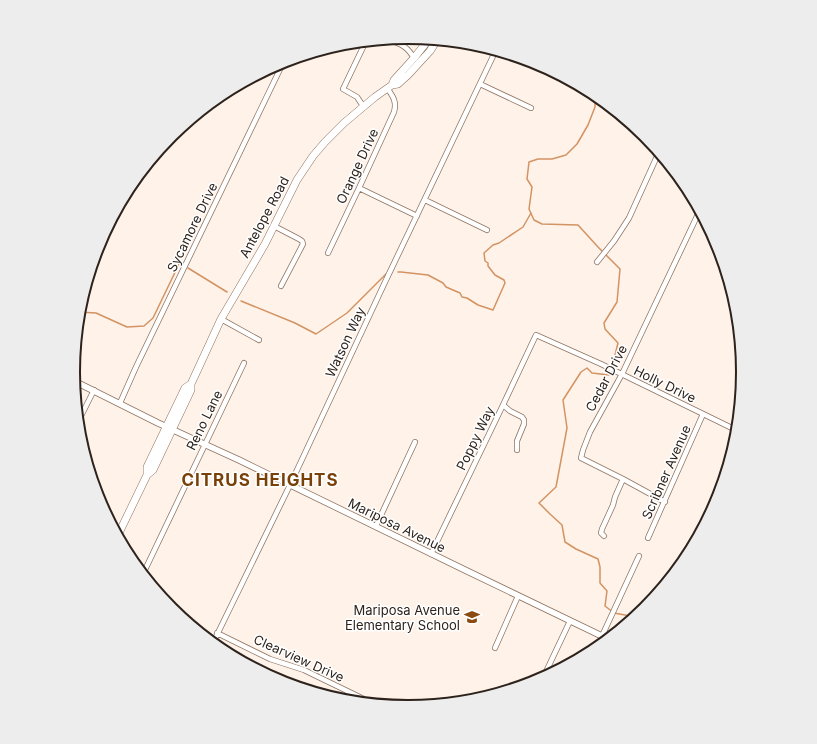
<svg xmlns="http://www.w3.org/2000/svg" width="817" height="744" viewBox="0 0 817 744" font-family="Inter,sans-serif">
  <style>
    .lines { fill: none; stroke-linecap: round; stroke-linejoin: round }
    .stream { stroke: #d39362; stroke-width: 1.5 }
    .minor-casing { stroke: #8f7462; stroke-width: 6 }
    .tertiary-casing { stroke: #8f7462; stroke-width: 7 }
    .primary-casing { stroke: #8f7462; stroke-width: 8 }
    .minor { stroke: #fff; stroke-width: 4.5 }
    .tertiary { stroke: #fff; stroke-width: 5.5 }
    .primary { stroke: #fff; stroke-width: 7 }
    .labels { text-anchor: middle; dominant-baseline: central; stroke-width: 3; stroke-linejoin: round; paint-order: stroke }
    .street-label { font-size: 13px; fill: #2e231c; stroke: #fff }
    .poi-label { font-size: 13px; fill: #2e231c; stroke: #fff; text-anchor: end }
    .district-label { font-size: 17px; font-weight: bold; letter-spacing: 1px; fill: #794008; stroke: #fff }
    .rim { fill: none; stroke: #2e231c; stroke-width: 2 }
  </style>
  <rect width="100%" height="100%" fill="#fef2e9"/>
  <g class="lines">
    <!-- stream -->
    <path class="stream" d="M595 94V107L588 125 577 144 566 155 552 159H538L529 162 527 179 532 187 529 209 534 220 542 224 578 225 598 247 620 269 617 302 604 323 605 329 618 343 613 363 615 368 609 375 592 373 587 368 581 372 563 400 567 428 556 487 539 503 550 514 562 525 565 542 576 549 598 559 600 567V583L607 591 605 606 614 613 636 617
      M188 268 227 292
      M398 272H401L428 275 443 283 446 287 460 293 462 297 467 298 478 305 493 310 505 283 504 280 495 275 488 266V263L485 261 484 253 493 245 499 243 523 227 531 213
      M241 301 295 323 316 334 347 313 386 274
      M79 312 96 313 127 327 144 326 153 318 179 264 181 265"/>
    <defs>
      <path id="minor" d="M421 38 425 44
        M388 39C401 45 406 45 414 58
        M480 84 531 108
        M363 106 357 97 343 89 366 41
        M359 188 417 216
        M425 200 487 230
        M274 226 299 239 302 241 303 244 281 286
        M328 253 359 188 394 112C397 102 393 96 387 88
        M597 262 614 241 629 218 659 152
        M221 319 259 340
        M120 403 136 367 284 61
        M503 405 510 411 522 417 524 420V424L517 441V450
        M78 422 94 390
        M665 502 623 479 581 458 583 450 590 432 622 374 700 210
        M376 526 415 442
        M604 536 601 533 602 529 613 505 615 497 623 479
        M648 538 703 414
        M431 554 503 405 536 335 601 364 738 431
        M143 574 244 363
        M217 633 270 659 304 670 372 703
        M602 636 639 556
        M213 643 290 485 386 280 496 50
        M495 648 518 596
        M543 678 570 621"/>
      <path id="tertiary" d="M74 381 158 423 239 460 465 570 608 639"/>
      <path id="primary" d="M392 85 394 80 414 58 429 39
        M147 475V467L185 388 191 384
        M118 535 147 475 153 470 191 390V384L221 319 265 244 297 180 313 156 325 142 344 123 375 97 392 85 398 84 408 75 430 51 437 40"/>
    </defs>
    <!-- minor casing -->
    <use href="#minor" class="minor-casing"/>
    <!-- tertiary casing -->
    <use href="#tertiary" class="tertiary-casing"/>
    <!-- primary casing -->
    <use href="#primary" class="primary-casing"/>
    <!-- minor -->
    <use href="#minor" class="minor"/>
    <!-- tertiary -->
    <use href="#tertiary" class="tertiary"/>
    <!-- primary -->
    <use href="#primary" class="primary"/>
  </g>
  <!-- icons -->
  <defs>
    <symbol id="school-bare" viewBox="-9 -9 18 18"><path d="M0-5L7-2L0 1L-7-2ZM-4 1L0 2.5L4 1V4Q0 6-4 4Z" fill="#8a4c10" stroke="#fff" stroke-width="2.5" paint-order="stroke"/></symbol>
  </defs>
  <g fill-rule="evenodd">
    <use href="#school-bare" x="461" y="606" width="22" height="22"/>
  </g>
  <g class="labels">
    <!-- street labels -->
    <g class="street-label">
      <text transform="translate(357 166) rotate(-65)">Orange Drive</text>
      <text transform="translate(264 217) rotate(-62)">Antelope Road</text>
      <text transform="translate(192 227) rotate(-64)">Sycamore Drive</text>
      <text transform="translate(345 342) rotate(-65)">Watson Way</text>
      <text transform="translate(606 378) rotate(-62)">Cedar Drive</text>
      <text transform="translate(665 384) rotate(26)">Holly Drive</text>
      <text transform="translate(204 420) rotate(-64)">Reno Lane</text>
      <text transform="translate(475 438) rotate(-64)">Poppy Way</text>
      <text transform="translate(666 472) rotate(-66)">Scribner Avenue</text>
      <text transform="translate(397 525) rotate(26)">Mariposa Avenue</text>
      <text transform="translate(299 658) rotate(24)">Clearview Drive</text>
    </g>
    <!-- poi labels -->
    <g class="poi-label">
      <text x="460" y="610">Mariposa Avenue<tspan x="460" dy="15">Elementary School</tspan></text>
    </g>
    <!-- district labels -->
    <g class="district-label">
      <text x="260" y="480">CITRUS HEIGHTS</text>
    </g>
  </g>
  <!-- crop -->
  <path d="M0 0H817V744H0ZM80 372a328 328 0 1 1 656 0a328 328 0 1 1-656 0Z" fill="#eeeded" fill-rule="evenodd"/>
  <path class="rim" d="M80 372a328 328 0 1 1 656 0a328 328 0 1 1-656 0Z"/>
</svg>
